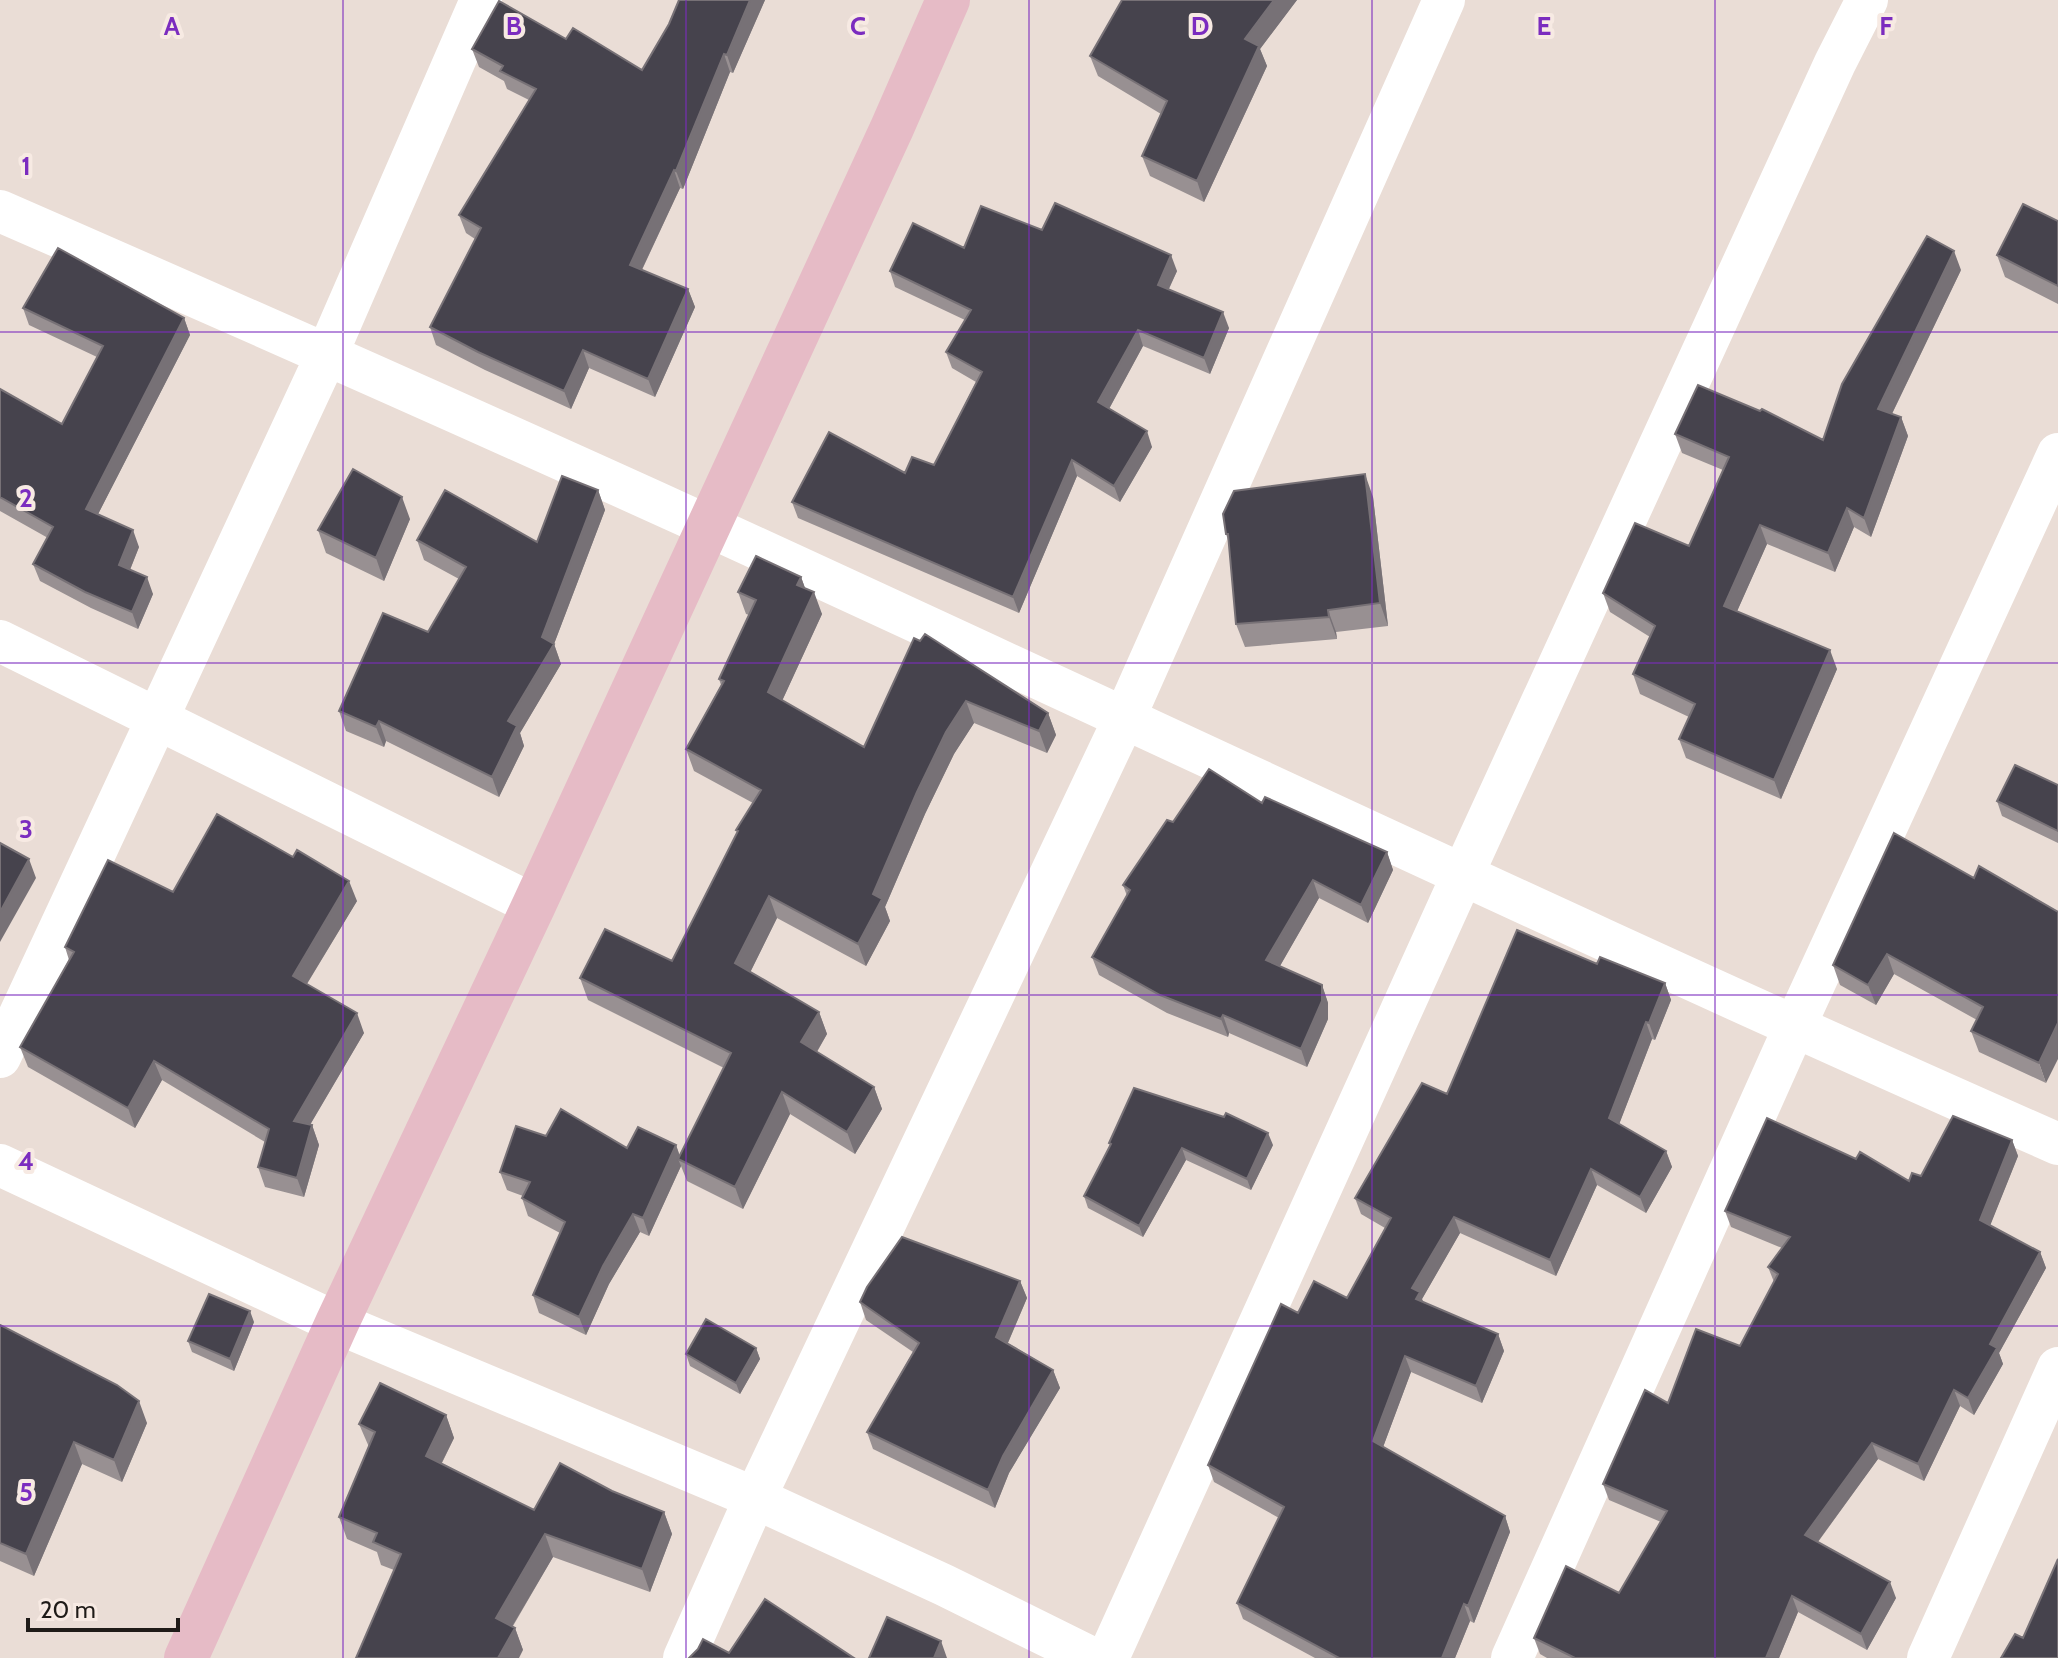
<svg xmlns="http://www.w3.org/2000/svg" width="2058" height="1658" viewBox="0 0 2058 1658" font-family="Cabin,sans-serif">
  <style>
    .lines { fill: none; stroke-linecap: round; stroke-linejoin: round }
    .street { stroke: #fff; stroke-width: 42 }
    .primary { stroke: #e6bbc6; stroke-width: 44 }
    .wall { fill: #989092 }
    .shaded-wall { fill: #777176 }
    .building { fill: #46434d; stroke: #777176; stroke-width: 2 }
    .grid { fill: none; stroke: #7b2cbf; stroke-width: 2; stroke-opacity: 0.55 }
    .grid-label { font-size: 26px; text-anchor: middle; font-weight: bold; fill: #7b2cbf; stroke: #f7eae3; stroke-width: 8; stroke-linejoin: round; paint-order: stroke }
  </style>
  <rect width="100%" height="100%" fill="#eaddd6"/>
  <g class="lines">
    <!-- street -->
    <path class="street" d="M0 211C236 314 471 418 706 525 1156 731 1604 944 2058 1144
      M0 641 534 905
      M0 1057 327 354 481 0
      M0 1165 337 1323 755 1498 944 1585 1092 1658
      M684 1658 755 1498 1124 719 1444 0
      M1108 1658 1463 874 1835 63 1867 0
      M1512 1658 1794 1028 2058 454
      M1928 1658 2058 1368"/>
    <!-- primary -->
    <path class="primary" d="M186 1658 337 1323 534 905 892 128 948 0"/>
  </g>
  <!-- wall -->
  <path class="wall" d="M679 0H765L733 73 730 72 683 189 680 188 642 270 688 289 695 307 655 397 589 368 571 409 485 370 436 345 430 327 475 239 466 233 459 215 529 100 507 89 504 81 479 67 472 49 566 39 642 70 669 24Z
    M1122 0H1297L1260 49 1267 66 1204 202 1150 176 1142 156 1161 114 1098 76 1090 56Z
    M2058 221V304L2005 277 1997 255Z
    M1042 230 1177 271 1169 289 1229 328 1210 374 1143 346 1109 409 1152 447 1120 502 1077 476 1019 613 798 518 792 502 934 465 976 382 952 368 946 352 965 320 895 287 890 271 964 248Z
    M1961 270 1892 414 1901 417 1908 436 1871 537 1854 527 1835 572 1767 544 1737 611 1837 669 1781 799 1686 758 1679 739 1689 717 1640 694 1633 674 1650 637 1610 612 1603 593 1689 546 1723 470 1682 453 1675 434 1823 440Z
    M23 308 184 318 190 335 98 514 139 547 130 570 153 594 138 629 91 608 40 581 33 564 48 538 0 511V389L62 424 97 357 29 325Z
    M598 490 605 510 554 644 561 664 520 733 524 746 499 797 386 741 384 747 346 731 339 711 428 632 459 579 424 560 417 540 537 542Z
    M1373 497 1388 626 1336 632 1337 639 1245 647 1236 624 1229 543 1226 534Z
    M410 519 384 581 326 553 318 530Z
    M801 577 805 588 822 614 782 701 864 747 914 638 1048 713 1056 735 1047 753 974 723 954 754 925 814 885 907 890 921 866 966 777 918 750 972 819 1012 827 1034 817 1052 874 1087 882 1109 855 1154 790 1114 743 1209 687 1181 681 1166 649 1236 640 1232 609 1284 586 1335 539 1313 533 1295 560 1233 528 1216 522 1198 523 1196 507 1190 500 1172 546 1136 627 1148 676 1145 680 1156 724 1068 588 1000 580 978 672 961 737 833 736 830 753 803 694 771 686 749 721 685 719 679 749 615 746 614 738 592Z
    M2058 785V843L2002 816 1997 801Z
    M1262 803 1387 852 1393 870 1368 923 1319 898 1280 966 1322 985 1328 1003V1019L1307 1067 1229 1033 1228 1037 1167 1013 1099 975 1092 957 1127 896 1123 885 1173 822Z
    M1974 878 2046 1083 1979 1052 1971 1031 1977 1020 1894 974 1876 1005 1840 985 1833 965Z
    M173 892 357 901 307 984 364 1033 310 1125H312L319 1145 304 1197 265 1187 258 1167 265 1142 162 1080 135 1128 28 1067 20 1047 69 960 65 947Z
    M1597 964 1665 983 1671 1000 1655 1040 1652 1039 1619 1124 1666 1151 1672 1167 1646 1213 1597 1185 1556 1276 1460 1233 1422 1299 1423 1303 1498 1334 1504 1351 1482 1403 1411 1372 1383 1447 1505 1516 1510 1532 1474 1623 1470 1621 1455 1658H1315L1243 1619 1237 1603 1279 1518 1214 1482 1208 1465 1298 1313 1347 1298 1385 1228 1361 1214 1355 1198 1447 1094Z
    M2012 1140 2018 1156 1990 1225 2040 1252 2046 1268 1999 1353 2003 1364 1974 1415 1960 1406 1924 1481 1878 1459 1818 1542 1896 1598 1867 1650 1798 1612 1779 1658H1547L1540 1654 1534 1638 1619 1593 1661 1522 1609 1500 1603 1484 1668 1403 1740 1346 1774 1282 1768 1267 1782 1248 1731 1227 1725 1211 1856 1159 1909 1181Z
    M1109 1143 1273 1145 1251 1190 1186 1160 1143 1237 1088 1208 1084 1196 1110 1146Z
    M1020 1281 1027 1298 1008 1343 1053 1370 1060 1388 1009 1473 995 1508 873 1449 867 1432 913 1352 866 1320 860 1302Z
    M254 1322 234 1371 192 1352 188 1341Z
    M0 1325 147 1423 122 1482 82 1464 34 1576 0 1561Z
    M756 1348 760 1359 740 1394 690 1366 686 1354Z
    M446 1415 454 1438 442 1463 534 1510 612 1491 664 1512 672 1534 650 1592 553 1557 513 1626 515 1628 523 1650 394 1570 381 1565 377 1552 347 1539 339 1517 369 1447 359 1424Z"/>
  <!-- shaded-wall -->
  <path class="shaded-wall" d="M750 0H765L733 73 727 55Z
    M1274 0H1297L1260 49 1267 66 1204 202 1197 181 1245 39Z
    M724 54 730 72 683 189 676 171Z
    M674 170 680 188 636 282 630 265Z
    M1954 251 1961 270 1885 428 1878 409Z
    M1171 255 1177 271 1163 301 1158 285Z
    M688 289 695 307 655 397 648 379Z
    M1223 312 1229 328 1210 374 1204 358Z
    M184 318 190 335 92 526 86 509Z
    M1138 330 1143 346 1104 418 1098 402Z
    M583 350 589 368 571 409 564 391Z
    M1901 417 1908 436 1871 537 1864 518Z
    M1147 431 1152 447 1120 502 1114 486Z
    M1072 460 1077 476 1019 613 1013 597Z
    M1365 474 1373 497 1388 626 1380 603Z
    M598 490 605 510 554 644 561 664 520 733 524 746 499 797 492 777 508 721Z
    M402 497 410 519 384 581 376 558Z
    M1847 508 1854 527 1835 572 1828 553Z
    M1760 525 1767 544 1731 625 1724 606Z
    M133 530 139 547 125 582 119 565Z
    M147 577 153 594 138 629 132 612Z
    M801 577 809 599 797 585Z
    M814 592 822 614 776 714 768 692Z
    M1328 610 1336 632 1337 639 1329 617Z
    M1830 650 1837 669 1781 799 1774 780Z
    M966 701 974 723 954 754 925 814 885 907 890 921 866 966 858 944 873 894 917 792 946 732Z
    M1048 713 1056 735 1047 753 1039 731Z
    M379 721 386 741 384 747 376 727Z
    M1387 852 1393 870 1368 923 1361 905Z
    M29 859 36 878 0 942V912Z
    M1313 880 1319 898 1273 978 1266 960Z
    M349 881 357 901 300 995 293 976Z
    M769 896 777 918 744 985 735 963Z
    M1887 954 1894 974 1876 1005 1868 985Z
    M1665 983 1671 1000 1655 1040 1649 1023Z
    M1322 985 1328 1003V1019L1307 1067 1301 1049Z
    M819 1012 827 1034 809 1065 801 1042Z
    M357 1013 364 1033 301 1140 294 1121Z
    M1223 1015 1229 1033 1228 1037 1221 1019Z
    M1646 1022 1652 1039 1615 1135 1609 1118Z
    M2058 1023V1059L2046 1083 2039 1063Z
    M154 1061 162 1080 135 1128 128 1108Z
    M874 1087 882 1109 855 1154 847 1132Z
    M782 1092 790 1114 743 1209 735 1187Z
    M312 1125 319 1145 304 1197 297 1178Z
    M1268 1133 1273 1145 1251 1190 1247 1179Z
    M2012 1140 2018 1156 1986 1236 1980 1220Z
    M676 1145 681 1160 678 1159 681 1166 649 1236 643 1218Z
    M1182 1148 1186 1160 1143 1237 1139 1226Z
    M1666 1151 1672 1167 1646 1213 1640 1197Z
    M1591 1169 1597 1185 1556 1276 1550 1260Z
    M633 1214 640 1232 609 1284 586 1335 579 1317 603 1266Z
    M1454 1217 1460 1233 1422 1299 1426 1309 1422 1316 1412 1288Z
    M2040 1252 2046 1268 1999 1353 2003 1364 1974 1415 1968 1398 1990 1344Z
    M1020 1281 1027 1298 1003 1354 996 1337Z
    M250 1311 254 1322 234 1371 230 1359Z
    M1498 1334 1504 1351 1482 1403 1476 1386Z
    M756 1348 760 1359 740 1394 736 1383Z
    M1405 1356 1411 1372 1379 1458 1373 1441Z
    M1053 1370 1060 1388 1009 1473 995 1508 988 1490 1003 1456Z
    M1954 1390 1960 1406 1924 1481 1918 1464Z
    M139 1401 147 1423 122 1482 114 1460Z
    M446 1415 454 1438 434 1478 426 1456Z
    M74 1442 82 1464 34 1576 26 1554Z
    M1872 1443 1878 1459 1811 1551 1805 1535Z
    M664 1512 672 1534 650 1592 642 1569Z
    M1505 1516 1510 1532 1474 1623 1468 1606Z
    M545 1534 553 1557 504 1640 496 1618Z
    M1890 1582 1896 1598 1867 1650 1861 1634Z
    M1792 1596 1798 1612 1779 1658H1766Z
    M1464 1604 1470 1621 1455 1658H1442Z
    M515 1628 523 1650 519 1658H498Z
    M941 1641 947 1658H934Z"/>
  <!-- building -->
  <path class="building" d="M679 0H750L727 55 724 54 676 171 674 170 630 265 688 289 648 379 583 350 564 391 478 352 430 327 481 228 459 215 536 89 500 71 503 66 472 49 499 1 566 39 573 28 642 70 669 24Z
    M1122 0H1274L1245 39 1259 46 1197 181 1142 156 1167 101 1090 56Z
    M1055 203 1171 255 1158 285 1223 312 1204 358 1138 330 1098 402 1147 431 1114 486 1072 460 1013 597 792 502 829 432 905 473 912 457 934 465 982 372 946 352 971 310 890 271 913 223 964 248 981 206 1042 230Z
    M2023 204 2058 221V286L1997 255Z
    M1927 236 1954 251 1878 409 1901 417 1864 518 1847 508 1828 553 1760 525 1724 606 1830 650 1774 780 1679 739 1695 704 1633 674 1655 626 1603 593 1635 523 1689 546 1729 457 1675 434 1698 385 1760 411 1762 409 1823 440 1842 384Z
    M58 248 184 318 86 509 133 530 119 565 147 577 132 612 85 592 33 564 53 527 0 497V389L62 424 103 346 23 308Z
    M353 469 402 497 376 558 318 530Z
    M1365 474 1380 603 1328 610 1329 617 1236 624 1228 534H1226L1223 514 1234 491Z
    M562 476 598 490 542 637 554 644 508 721 517 726 492 777 379 721 376 727 339 711 383 613 428 632 466 567 417 540 445 490 537 542Z
    M756 556 801 577 797 585 814 592 768 692 864 747 914 638 920 641 925 634 1048 713 1039 731 966 701 946 732 917 792 873 894 882 899 858 944 769 896 735 963 819 1012 801 1042 874 1087 847 1132 782 1092 735 1187 678 1159 731 1053 580 978 605 929 672 961 738 831 736 830 761 790 686 749 724 681 719 679 756 600 738 592Z
    M2015 765 2058 785V831L1997 801Z
    M1209 769 1262 803 1265 797 1387 852 1361 905 1313 880 1266 960 1322 985V1001L1301 1049 1223 1015 1221 1019 1160 995 1092 957 1130 890 1123 885 1167 820 1173 822Z
    M217 814 293 857 297 850 349 881 293 976 357 1013 294 1121 312 1125 297 1178 258 1167 269 1129 154 1061 128 1108 20 1047 74 952 65 947 108 860 173 892Z
    M1894 833 1974 878 1979 866 2058 912V1023L2039 1063 1971 1031 1983 1007 1887 954 1868 985 1833 965Z
    M0 843 29 859 0 912Z
    M1517 930 1597 964 1600 957 1665 983 1649 1023 1646 1022 1609 1118 1666 1151 1640 1197 1591 1169 1550 1260 1454 1217 1412 1288 1420 1292 1416 1299 1498 1334 1476 1386 1405 1356 1373 1441 1505 1516 1468 1606 1464 1604 1442 1658H1339L1237 1603 1284 1507 1208 1465 1281 1304 1298 1313 1314 1281 1347 1298 1391 1218 1355 1198 1422 1083 1447 1094Z
    M1134 1088 1224 1117 1226 1113 1268 1133 1247 1179 1182 1148 1139 1226 1084 1196 1111 1144 1109 1143Z
    M561 1109 627 1148 638 1127 676 1145 643 1218 633 1214 603 1266 579 1317 533 1295 565 1222 522 1198 530 1182 500 1172 516 1126 546 1136Z
    M1953 1116 2012 1140 1980 1220 2040 1252 1990 1344 1997 1348 1968 1398 1954 1390 1918 1464 1872 1443 1805 1535 1890 1582 1861 1634 1792 1596 1766 1658H1575L1534 1638 1566 1566 1619 1593 1667 1511 1603 1484 1645 1390 1668 1403 1696 1329 1740 1346 1778 1274 1768 1267 1790 1237 1725 1211 1767 1118 1856 1159 1860 1152 1909 1181 1912 1173 1921 1176Z
    M902 1237 1020 1281 996 1337 1053 1370 1003 1456 988 1490 867 1432 919 1343 860 1302 867 1287Z
    M209 1294 250 1311 230 1359 188 1341Z
    M706 1319 756 1348 736 1383 686 1354Z
    M0 1325 117 1385 139 1401 114 1460 74 1442 26 1554 0 1543Z
    M380 1383 446 1415 426 1456 534 1510 560 1463 612 1491 664 1512 642 1569 545 1534 496 1618 515 1628 498 1658H356L401 1554 373 1542 377 1533 339 1517 375 1432 359 1424Z
    M2058 1559V1658H2001L2015 1634 2023 1638Z
    M765 1599 854 1658H689L698 1649 703 1639 729 1653Z
    M887 1617 941 1641 934 1658H869Z"/>
  <!-- grid -->
  <path class="grid" d="M343 0V1658M686 0V1658M1029 0V1658M1372 0V1658M1715 0V1658M0 332H2058M0 663H2058M0 995H2058M0 1326H2058"/>
  <g class="grid-label">
    <text x="172" y="35">A</text>
    <text x="514" y="35">B</text>
    <text x="858" y="35">C</text>
    <text x="1200" y="35">D</text>
    <text x="1544" y="35">E</text>
    <text x="1886" y="35">F</text>
    <text x="26" y="175">1</text>
    <text x="26" y="507">2</text>
    <text x="26" y="838">3</text>
    <text x="26" y="1170">4</text>
    <text x="26" y="1501">5</text>
  </g>
  <!-- scale -->
  <path d="M28 1618v12h150v-12" fill="none" stroke="#1f1b18" stroke-width="4"/>
  <text x="40" y="1618" font-size="24" fill="#1f1b18" stroke="#f7eae3" stroke-width="6" paint-order="stroke">20 m</text>
</svg>
